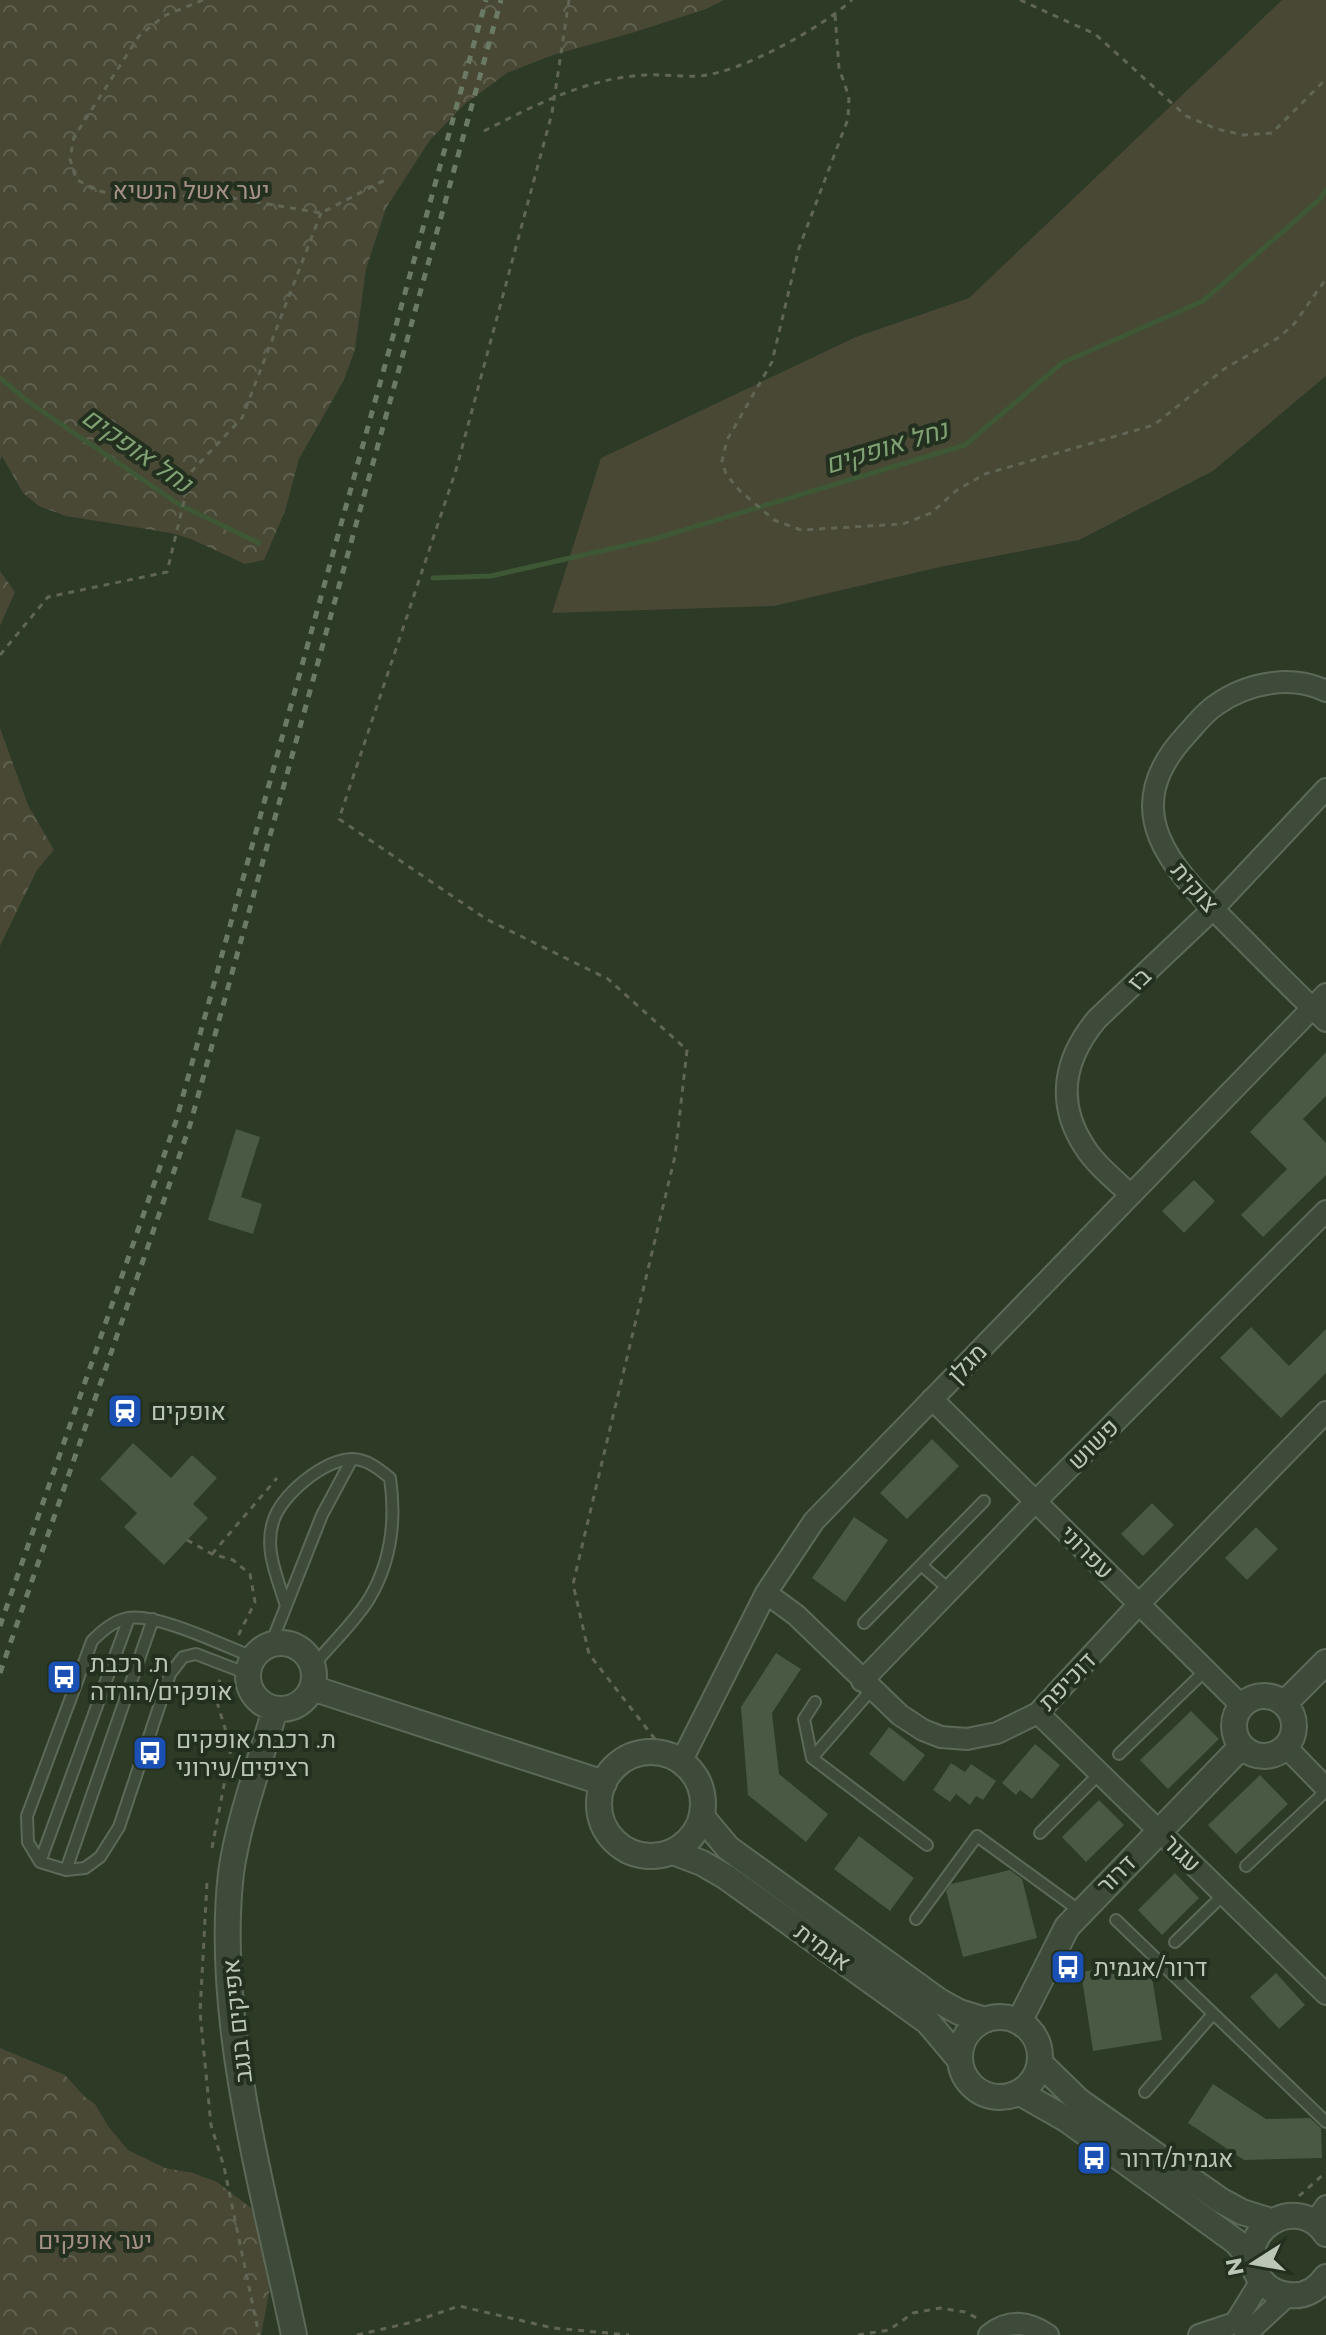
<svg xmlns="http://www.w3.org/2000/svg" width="1326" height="2335" viewBox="0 0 1326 2335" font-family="Montserrat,Heebo,sans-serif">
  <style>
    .green { fill: #484835 }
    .forest { fill: url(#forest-crowns) }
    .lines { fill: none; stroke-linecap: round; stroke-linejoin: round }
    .stream { stroke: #3e5735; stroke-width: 5 }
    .building { fill: #4a5943 }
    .service-casing { stroke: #5c6958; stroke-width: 14 }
    .minor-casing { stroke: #5c6958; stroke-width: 24 }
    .tertiary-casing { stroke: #5c6958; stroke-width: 28 }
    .path { stroke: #616654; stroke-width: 3; stroke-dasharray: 6 6; stroke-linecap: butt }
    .service { stroke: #3e4b3a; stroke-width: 10 }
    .minor { stroke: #3e4b3a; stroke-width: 20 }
    .tertiary { stroke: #3e4b3a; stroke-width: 24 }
    .rail { stroke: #6b7a65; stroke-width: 5; stroke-dasharray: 8 8; stroke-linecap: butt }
    .labels { text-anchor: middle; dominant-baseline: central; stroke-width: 8; stroke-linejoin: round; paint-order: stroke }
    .park-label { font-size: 24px; fill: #a49085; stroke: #23301f }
    .street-label { font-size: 24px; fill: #bac6b6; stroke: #23301f }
    .poi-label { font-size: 24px; fill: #bac6b6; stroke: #23301f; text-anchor: start }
    .water-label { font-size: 26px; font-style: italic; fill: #80a173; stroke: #23301f }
  </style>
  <defs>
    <pattern id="forest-crowns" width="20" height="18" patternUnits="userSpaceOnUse" patternTransform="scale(2)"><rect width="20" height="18" fill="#484835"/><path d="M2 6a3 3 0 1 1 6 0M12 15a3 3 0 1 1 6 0" fill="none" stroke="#606150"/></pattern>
  </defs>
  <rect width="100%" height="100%" fill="#2c3a26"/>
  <!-- green -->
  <path class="green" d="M1282 0H1326V376L1213 471 1079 540 940 567 774 606 552 613 601 458 856 337 969 298Z"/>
  <!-- forest -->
  <path class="forest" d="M0 0H724L706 9 635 32 553 55 507 73 465 104 430 140 386 208 366 269 355 349 344 380 299 459 285 511 264 560 245 564 191 539 171 533 66 516 39 506 23 493 2 456 0 461Z
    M0 571 15 592 0 626Z
    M0 728 28 805 54 850 37 870 0 946Z
    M0 2048 65 2075 85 2097 95 2104 108 2126 128 2150 165 2168 193 2173 217 2182 259 2214 271 2283 261 2335H0Z"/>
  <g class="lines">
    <!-- stream -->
    <path class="stream" d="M0 378 30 403 180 505 259 543
      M433 578 491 576 654 539 965 445 1062 363 1203 301 1320 199 1326 190"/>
  </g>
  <!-- building -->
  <path class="building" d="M1326 1052V1096L1303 1119 1326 1143V1175L1263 1237 1241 1215 1287 1169 1250 1132Z
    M236 1129 260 1137 241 1197 262 1204 253 1234 208 1220Z
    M1194 1180 1215 1201 1184 1233 1162 1211Z
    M1251 1327 1289 1366 1326 1329V1373L1281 1418 1220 1358Z
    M932 1439 959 1466 907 1519 880 1493Z
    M133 1443 171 1478 192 1455 217 1478 193 1504 208 1518 164 1565 124 1527 137 1513 100 1479Z
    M1152 1503 1174 1525 1143 1556 1121 1534Z
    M854 1517 888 1540 845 1602 812 1578Z
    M1256 1527 1278 1549 1247 1580 1225 1558Z
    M776 1653 801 1669 772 1713 779 1774 828 1814 806 1842 748 1795 741 1707Z
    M1191 1711 1219 1739 1168 1789 1140 1760Z
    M889 1727 925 1755 904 1782 869 1754Z
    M1035 1744 1060 1765 1032 1799 1020 1790 1016 1795 1002 1783Z
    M951 1763 965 1772 971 1764 996 1781 983 1800 976 1796 970 1805 956 1794 950 1802 933 1790Z
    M1260 1775 1288 1804 1236 1854 1208 1825Z
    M1099 1800 1124 1825 1086 1862 1062 1837Z
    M859 1836 914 1878 890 1911 834 1869Z
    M1010 1870 1022 1879 1037 1938 963 1957 946 1891 951 1884Z
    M1175 1873 1199 1898 1162 1935 1138 1910Z
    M1148 1962 1150 1964 1162 2040 1093 2051 1081 1972Z
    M1276 1973 1305 2005 1279 2029 1250 1997Z
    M1213 2084 1266 2119 1310 2118 1321 2128 1322 2158 1244 2160 1188 2123Z"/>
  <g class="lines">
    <defs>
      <path id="service" d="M921 1565 950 1590
        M286 1606C278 1579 264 1550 273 1522 281 1495 323 1460 352 1459 367 1459 379 1469 390 1478 396 1519 391 1562 369 1599 354 1623 331 1644 313 1666
        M864 1623 984 1501
        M271 1644 322 1515 352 1459
        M248 1674 196 1654 183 1657 170 1674 119 1827 100 1857 85 1868 66 1870 40 1862 28 1842 27 1816 92 1641C102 1631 113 1621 128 1618 158 1613 224 1646 253 1657
        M815 1702 804 1719 812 1758 927 1845
        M1119 1754 1206 1670
        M812 1758 872 1689
        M1040 1833 1100 1773
        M40 1862 129 1618
        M1246 1866 1326 1791
        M66 1870 153 1619
        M916 1919 977 1836 1080 1911
        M1116 1920 1326 2122
        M1175 1942 1224 1894
        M1145 2092 1213 2014"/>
      <path id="minor" d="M1326 691C1291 674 1247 683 1216 705 1205 712 1195 725 1186 735 1110 817 1181 876 1239 935 1268 964 1296 993 1326 1021
        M1131 1195C1115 1180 1095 1164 1084 1146 1055 1101 1065 1057 1097 1019L1213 909 1326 789
        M932 1399 1241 1705
        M766 1593 796 1615 900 1715 923 1730 941 1737 967 1739 997 1733 1038 1713 1139 1604 1326 1412
        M862 1681 1036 1501 1326 1211
        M1038 1713 1326 1994
        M1286 1747 1326 1788
        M681 1762 766 1593 814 1521 1326 994
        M1315 2222 1326 2206
        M989 2335C1008 2319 1028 2321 1048 2335
        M1199 2335 1235 2323 1261 2281
        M1245 2335 1288 2295"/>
      <path id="tertiary" d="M248 1676a33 33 0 1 1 66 0a33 33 0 1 1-66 0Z
        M312 1688 604 1783
        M1234 1726a30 30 0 1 1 60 0a30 30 0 1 1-60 0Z
        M1285 1703 1326 1662
        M275 1709C261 1760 238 1821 231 1873 214 2020 264 2191 294 2335
        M599 1804a52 52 0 1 1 104 0a52 52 0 1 1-104 0Z
        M702 1817 728 1848 939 2001 959 2012 985 2020
        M673 1852 702 1863 726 1877 928 2022 960 2060
        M960 2057a40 40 0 1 1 80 0a40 40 0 1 1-80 0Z
        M1019 2022 1067 1927 1241 1747
        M1040 2063 1079 2101 1220 2200 1242 2212 1271 2221
        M1020 2093 1066 2119 1235 2241 1252 2259
        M1326 2234C1297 2191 1232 2232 1258 2276 1265 2287 1276 2294 1289 2295 1304 2297 1317 2290 1326 2277"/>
    </defs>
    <!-- service casing -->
    <use href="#service" class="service-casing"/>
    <!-- minor casing -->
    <use href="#minor" class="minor-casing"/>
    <!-- tertiary casing -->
    <use href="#tertiary" class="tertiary-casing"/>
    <!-- path -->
    <path class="path" d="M203 0 164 16 139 36 74 137 70 159 76 179 95 190 116 195 227 197 321 213 385 180
      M569 0 552 113 456 470 339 819 486 919 608 979 687 1050 675 1156 573 1584 589 1654 665 1752
      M1020 0 1095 34 1186 116 1217 129 1243 135 1272 133 1326 79
      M835 15 839 68 849 97 848 119 799 248 772 362 727 440 722 461 726 474 739 490 774 520 801 530 903 524 931 513 957 490 985 474 1154 425 1224 369 1278 338 1294 324 1326 279
      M484 131C531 107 579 82 633 76 655 73 678 77 700 76 742 72 821 28 852 0
      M0 655 48 597 167 572 191 472 242 418 321 213
      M187 1540 212 1554 233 1560 250 1574 255 1602 237 1638
      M212 1554 277 1478
      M212 1848 231 1748 214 1692 221 1678
      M207 1883 200 2012 211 2125 224 2167 259 2335
      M1039 2028 1044 2044
      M1299 2196 1326 2172
      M357 2335 413 2322 459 2306 553 2328 629 2335
      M858 2335 889 2330 913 2313 940 2308 965 2312 979 2319"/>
    <!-- service -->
    <use href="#service" class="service"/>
    <!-- minor -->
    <use href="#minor" class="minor"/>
    <!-- tertiary -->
    <use href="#tertiary" class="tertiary"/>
    <!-- rail -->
    <path class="rail" d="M0 1626 176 1121 486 0
      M0 1673 190 1125 501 0"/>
  </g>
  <!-- icons -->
  <defs>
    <symbol id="station-square" viewBox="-11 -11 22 22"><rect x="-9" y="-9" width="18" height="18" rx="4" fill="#1a4fb4" stroke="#23301f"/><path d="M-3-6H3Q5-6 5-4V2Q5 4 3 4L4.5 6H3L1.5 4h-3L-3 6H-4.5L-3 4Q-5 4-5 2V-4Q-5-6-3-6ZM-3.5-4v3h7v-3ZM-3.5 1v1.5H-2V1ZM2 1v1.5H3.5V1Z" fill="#fff"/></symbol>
    <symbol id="bus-square" viewBox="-11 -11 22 22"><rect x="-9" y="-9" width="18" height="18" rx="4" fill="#1a4fb4" stroke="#23301f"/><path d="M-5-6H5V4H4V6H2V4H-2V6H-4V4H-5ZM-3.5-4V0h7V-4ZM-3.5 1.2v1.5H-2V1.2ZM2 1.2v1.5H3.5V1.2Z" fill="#fff"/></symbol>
  </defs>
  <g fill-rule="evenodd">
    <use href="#station-square" x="105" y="1391" width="40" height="40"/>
    <use href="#bus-square" x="44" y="1657" width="40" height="40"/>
    <use href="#bus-square" x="130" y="1733" width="40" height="40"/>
    <use href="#bus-square" x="1048" y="1947" width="40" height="40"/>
    <use href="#bus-square" x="1074" y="2138" width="40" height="40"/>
  </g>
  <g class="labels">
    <!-- park labels -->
    <g class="park-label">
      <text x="191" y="190">יער אשל הנשיא</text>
      <text x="95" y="2240">יער אופקים</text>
    </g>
    <!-- street labels -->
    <g class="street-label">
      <text transform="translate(1195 887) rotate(49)">צוקית</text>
      <text transform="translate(1139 979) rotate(-44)">בז</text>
      <text transform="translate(967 1363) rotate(-46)">מגלן</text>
      <text transform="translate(1093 1444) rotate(-45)">פשוש</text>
      <text transform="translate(1087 1552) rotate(45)">עפרוני</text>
      <text transform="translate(1067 1681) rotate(-46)">דוכיפת</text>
      <text transform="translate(1182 1853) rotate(45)">עגור</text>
      <text transform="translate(1116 1874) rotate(-45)">דרור</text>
      <text transform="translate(823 1947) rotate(36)">אגמית</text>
      <text transform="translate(237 2021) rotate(-96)">אפיקים בנגב</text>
    </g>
    <!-- poi labels -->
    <g class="poi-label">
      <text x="151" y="1411">אופקים</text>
      <text x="90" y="1663">ת. רכבת<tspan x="90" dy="28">אופקים/הורדה</tspan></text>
      <text x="176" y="1739">ת. רכבת אופקים<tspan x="176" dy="28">רציפים/עירוני</tspan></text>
      <text x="1094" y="1967">דרור/אגמית</text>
      <text x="1120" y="2158">אגמית/דרור</text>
    </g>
    <!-- water labels -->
    <g class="water-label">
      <text transform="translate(886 447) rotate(-17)">נחל אופקים</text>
      <text transform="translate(137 450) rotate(35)">נחל אופקים</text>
    </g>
  </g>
  <!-- north arrow -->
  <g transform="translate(1254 2263) rotate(259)" stroke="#23301f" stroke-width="6" paint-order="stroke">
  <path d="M0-6L14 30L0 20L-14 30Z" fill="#bac6b6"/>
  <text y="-12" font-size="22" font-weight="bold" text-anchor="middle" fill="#bac6b6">N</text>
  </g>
</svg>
